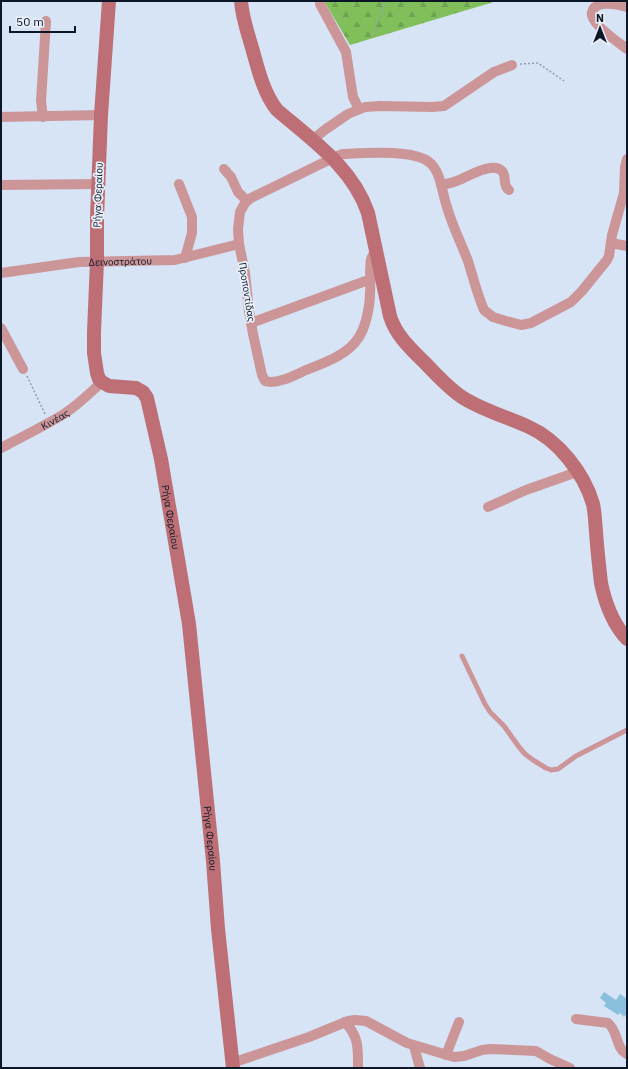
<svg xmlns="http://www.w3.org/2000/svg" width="628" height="1069" viewBox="0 0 628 1069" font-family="'IBM Plex Sans',sans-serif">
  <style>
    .forest { fill: url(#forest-firs) }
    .building { fill: #8abfde }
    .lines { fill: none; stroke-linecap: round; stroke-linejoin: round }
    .path { stroke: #919eaf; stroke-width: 1.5; stroke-dasharray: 2 2; stroke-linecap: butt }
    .lane { stroke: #cc9699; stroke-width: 5 }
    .street { stroke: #cc9699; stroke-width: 10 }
    .secondary { stroke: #bd6f75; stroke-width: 14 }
    .labels { text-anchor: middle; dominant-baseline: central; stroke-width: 3.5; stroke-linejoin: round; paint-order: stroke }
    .street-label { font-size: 10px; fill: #0b1726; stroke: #eaf0fa }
  </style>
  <defs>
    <pattern id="forest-firs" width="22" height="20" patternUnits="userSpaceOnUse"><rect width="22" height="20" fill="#81bf5b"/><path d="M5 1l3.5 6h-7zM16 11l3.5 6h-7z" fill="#6ea34f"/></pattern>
  </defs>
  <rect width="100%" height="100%" fill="#d6e4f6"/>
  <!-- forest -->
  <path class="forest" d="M324 1H497L350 45Z"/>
  <!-- building -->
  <path class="building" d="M604 992 616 1000 620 994 627 999V1013L624 1017 620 1013 618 1015 604 1006 606 1003 600 998Z"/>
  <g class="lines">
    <!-- path -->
    <path class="path" d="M374 36 385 1
      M520 64 538 63 564 81
      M27 376 45 414"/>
    <!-- lane -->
    <path class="lane" d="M462 656 485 704 490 712 504 726 519 747 525 754 533 760 546 768 551 770 558 769 576 756 627 730"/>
    <!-- street -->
    <g class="street">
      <path d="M320 4 346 52 353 97 359 109"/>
      <path d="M627 7C617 4 595 0 592 12 591 15 592 17 594 20 600 30 618 42 627 49"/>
      <path d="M1 117 101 115"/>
      <path d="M43 117 41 101 46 21"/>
      <path d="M312 140 326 129 348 114 365 107 380 106 432 107 444 106 494 72 512 65"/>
      <path d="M224 169 231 177 238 192 247 201"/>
      <path d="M179 184 192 217V233L185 258"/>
      <path d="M1 185 98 184"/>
      <path d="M441 185C447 184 453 183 459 180 469 176 493 161 502 171 507 176 502 185 509 190"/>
      <path d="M611 243 627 246"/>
      <path d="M377 253 373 255 371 259C369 270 371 282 370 293 370 306 366 326 359 337 348 355 324 363 306 370 295 375 277 385 265 381L262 375 253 334 249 311 245 273 239 244 238 229 240 212 245 203 251 198 335 157 342 154C364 153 413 149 429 162 441 171 442 193 447 207 452 225 461 243 468 261 473 277 477 294 484 310L493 317 506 321 521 325 531 323 571 302 582 291 607 260 609 256 612 235 624 193 625 167 627 159"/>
      <path id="s1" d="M1 273 79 262 175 260 239 244"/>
      <path d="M251 323 371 279"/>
      <path d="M1 328 23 369"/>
      <path id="s2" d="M1 448C22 437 44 426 64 414 78 405 90 393 102 382"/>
      <path d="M488 507 526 490 577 472"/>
      <path d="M576 1019 608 1023C619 1032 615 1048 627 1054"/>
      <path d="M345 1022C359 1037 358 1048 358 1068"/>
      <path d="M414 1046 420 1068"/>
      <path d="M446 1055 459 1022"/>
      <path d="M232 1063 309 1037 348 1021 355 1020 366 1021 407 1043 454 1057 464 1056 482 1050 490 1049 536 1051 550 1059 570 1068"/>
    </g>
    <!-- secondary -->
    <g class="secondary">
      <path id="s3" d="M109 1 101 115 97 218V261L94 332V353L97 373 99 379 102 382 109 386 136 388 143 392 147 398 161 459 189 624 213 861 218 929 233 1068"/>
      <path d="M241 1C242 15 246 28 250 41 257 64 262 91 277 110 312 140 353 168 368 213L390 316C396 336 412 350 426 364 438 376 450 390 465 399 485 411 507 417 529 427 558 440 584 473 593 504 595 513 595 522 596 531 597 548 599 565 601 583 605 602 613 624 627 639"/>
    </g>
  </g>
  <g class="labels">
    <!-- street labels -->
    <g class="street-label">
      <text transform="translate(98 195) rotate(-88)">Ρήγα Φεραίου</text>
      <text stroke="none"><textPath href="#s1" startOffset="120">Δεινοστράτου</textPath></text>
      <text transform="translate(247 292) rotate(81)">Προποντίδας</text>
      <text stroke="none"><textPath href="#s2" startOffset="61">Κινέας</textPath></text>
      <text stroke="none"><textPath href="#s3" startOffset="555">Ρήγα Φεραίου</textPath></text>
      <text stroke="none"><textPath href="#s3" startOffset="879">Ρήγα Φεραίου</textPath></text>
    </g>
  </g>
  <!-- border -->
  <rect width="628" height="1069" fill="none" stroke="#0b1726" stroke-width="4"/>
  <!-- north arrow -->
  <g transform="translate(600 28)" stroke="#eaf0fa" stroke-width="3" paint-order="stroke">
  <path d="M0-3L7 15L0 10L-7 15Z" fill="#0b1726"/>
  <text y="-6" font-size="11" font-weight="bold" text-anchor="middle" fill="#0b1726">N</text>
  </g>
  <!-- scale -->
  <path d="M10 26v6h65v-6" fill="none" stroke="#0b1726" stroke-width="2"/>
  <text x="16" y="26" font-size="12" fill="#0b1726" stroke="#eaf0fa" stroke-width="3" paint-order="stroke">50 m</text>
</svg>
